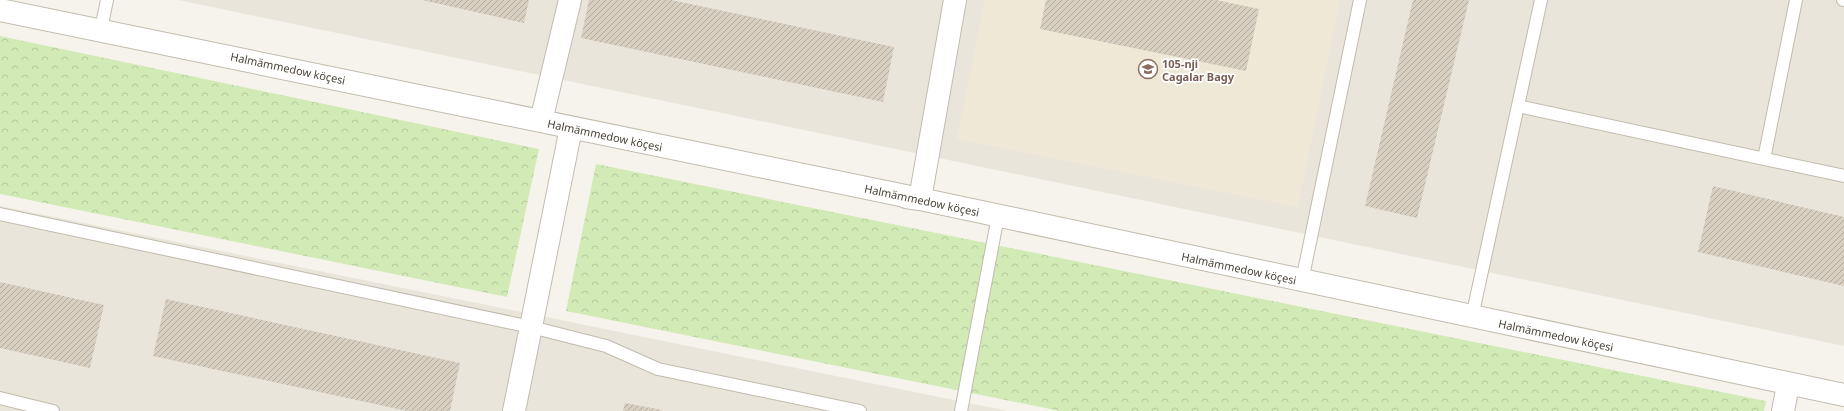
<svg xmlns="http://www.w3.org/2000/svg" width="1844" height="411" viewBox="0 0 1844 411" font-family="'Noto Sans',sans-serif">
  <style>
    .residential { fill: #eae5da }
    .education { fill: #efe8d6 }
    .forest { fill: url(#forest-crowns) }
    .building { fill: url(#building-hatch) }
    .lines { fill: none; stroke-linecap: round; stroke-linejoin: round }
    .service-casing { stroke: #c2bbae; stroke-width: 14 }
    .minor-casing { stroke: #c2bbae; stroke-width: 24 }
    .service { stroke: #fff; stroke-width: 12 }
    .minor { stroke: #fff; stroke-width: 22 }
    .labels { text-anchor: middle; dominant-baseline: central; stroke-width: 3.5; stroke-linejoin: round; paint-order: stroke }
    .education-label { font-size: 11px; font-weight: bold; fill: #785e54; stroke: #fff; text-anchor: start }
    .street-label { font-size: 11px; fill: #4b4439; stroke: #fff }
  </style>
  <defs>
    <pattern id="forest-crowns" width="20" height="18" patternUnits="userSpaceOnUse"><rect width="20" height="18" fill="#d2eab5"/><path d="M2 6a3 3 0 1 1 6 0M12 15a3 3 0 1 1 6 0" fill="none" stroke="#b6ca9c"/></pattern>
    <pattern id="building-hatch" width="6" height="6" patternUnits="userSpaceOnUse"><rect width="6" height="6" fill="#d8cfc1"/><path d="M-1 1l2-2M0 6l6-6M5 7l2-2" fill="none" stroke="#b1aa9e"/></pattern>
  </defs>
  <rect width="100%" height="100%" fill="#f6f3ec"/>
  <!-- residential -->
  <path class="residential" d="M178 0H1844V346Z
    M0 206 1008 411H0Z"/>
  <!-- education -->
  <path class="education" d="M985 0H1340L1298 207 957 139Z"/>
  <!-- forest -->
  <path class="forest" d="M0 36 539 149 507 297 0 194Z
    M596 164 1766 401 1764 411H1060L566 311Z"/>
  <!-- building -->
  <path class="building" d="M422 0H529L524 23Z
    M589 0H671L894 47 883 102 581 38Z
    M1046 0H1216L1259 9 1246 71 1040 29Z
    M1413 0H1469L1417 218 1365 206Z
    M1713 186 1844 217V286L1698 252Z
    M0 282 104 305 90 368 0 348Z
    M166 299 460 363 450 411H407L153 356Z
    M625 403 662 410V411H623Z"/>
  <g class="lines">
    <defs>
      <path id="service" d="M1843 0H1844
        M101 29 107 0
        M1518 106 1844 176
        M1764 159 1796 0
        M0 214 531 327 606 346 658 369 860 411
        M1302 281 1360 0
        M1472 317 1541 0
        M0 398 53 411
        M961 411 998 216"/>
      <path id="minor" d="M0 10 920 199 1844 395
        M555 124 541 121 570 0
        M906 197 920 199 955 0
        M514 411 571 128
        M1783 411 1788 385"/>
    </defs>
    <!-- service casing -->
    <use href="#service" class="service-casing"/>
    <!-- minor casing -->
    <use href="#minor" class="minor-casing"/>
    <!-- service -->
    <use href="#service" class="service"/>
    <!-- minor -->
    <use href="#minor" class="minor"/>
  </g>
  <!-- icons -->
  <defs>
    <symbol id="school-ring" viewBox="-11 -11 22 22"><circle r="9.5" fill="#fff" stroke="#8d6e63" stroke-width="1.5"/><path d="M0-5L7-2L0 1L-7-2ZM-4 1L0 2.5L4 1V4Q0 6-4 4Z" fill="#8d6e63"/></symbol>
  </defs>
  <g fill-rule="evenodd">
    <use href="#school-ring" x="1137" y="58" width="22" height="22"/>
  </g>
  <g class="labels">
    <!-- education labels -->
    <g class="education-label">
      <text x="1162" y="63">105-nji<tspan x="1162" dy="13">Cagalar Bagy</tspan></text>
    </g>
    <!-- street labels -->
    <g class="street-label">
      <text transform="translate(288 68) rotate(12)">Halmämmedow köçesi</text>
      <text transform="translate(605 135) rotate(12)">Halmämmedow köçesi</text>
      <text transform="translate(922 200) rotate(12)">Halmämmedow köçesi</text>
      <text transform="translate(1239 268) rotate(12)">Halmämmedow köçesi</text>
      <text transform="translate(1556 335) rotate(12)">Halmämmedow köçesi</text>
    </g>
  </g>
</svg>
